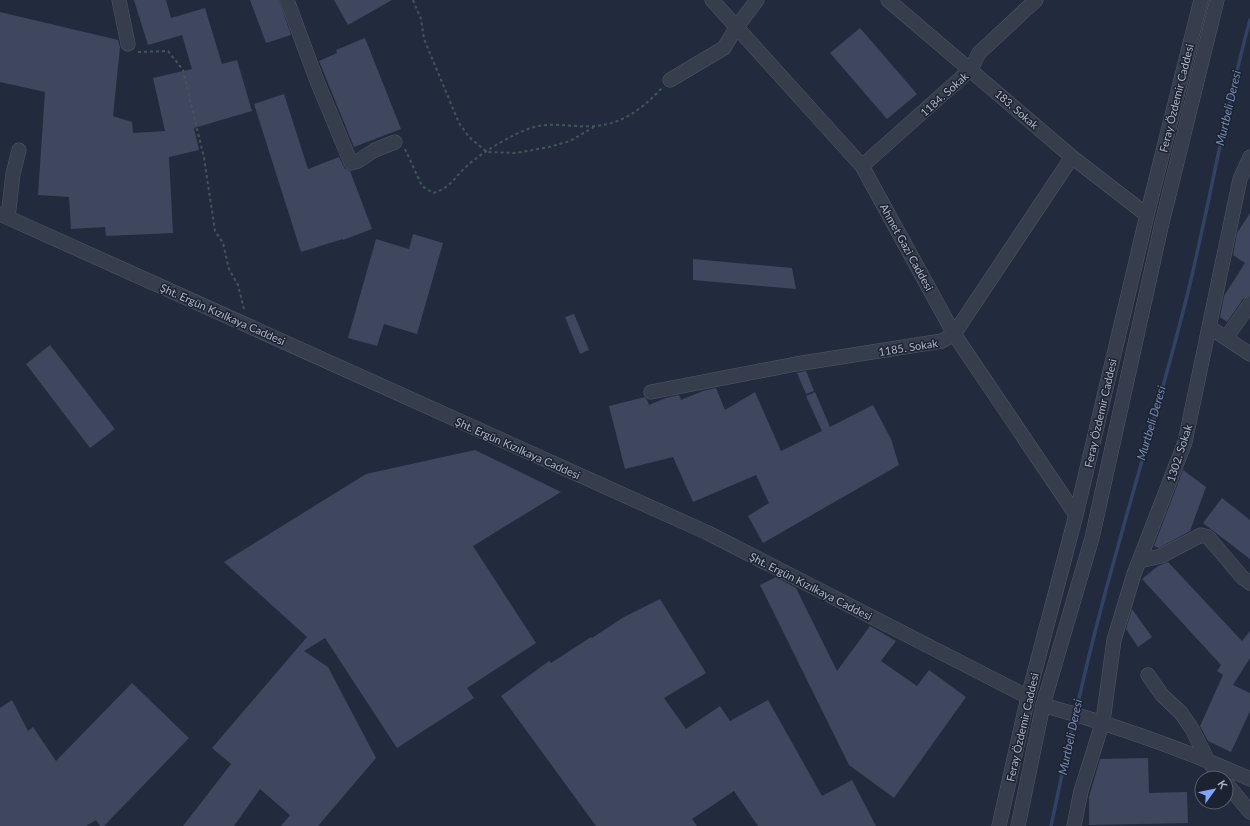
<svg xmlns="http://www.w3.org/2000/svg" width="1250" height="826" viewBox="0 0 1250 826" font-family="Lato,sans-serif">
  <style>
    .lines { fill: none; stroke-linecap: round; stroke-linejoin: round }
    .stream { stroke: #334163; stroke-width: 3.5 }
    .building { fill: #3e475d }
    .minor-casing { stroke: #515868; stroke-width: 15 }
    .path { stroke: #42555b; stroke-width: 2; stroke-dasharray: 3 3; stroke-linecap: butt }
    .minor { stroke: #363d4d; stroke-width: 14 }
    .labels { text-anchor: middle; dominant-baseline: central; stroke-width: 3; stroke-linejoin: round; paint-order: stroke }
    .street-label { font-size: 11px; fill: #b2b8c9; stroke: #1b2232 }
    .water-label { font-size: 12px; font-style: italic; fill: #788ab2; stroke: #1b2232 }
  </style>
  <rect width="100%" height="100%" fill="#222b3d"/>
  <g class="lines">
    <!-- stream -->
    <path class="stream" d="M1076 712C1107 570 1153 433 1188 292 1210 202 1225 110 1250 20
      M1051 826 1074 718"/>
  </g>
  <!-- building -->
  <path class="building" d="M134 0H166L171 18 205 8 222 64 237 60 252 111 194 128 199 150 169 157 173 233 106 236 105 227 71 229 69 197 38 195 45 92 0 82V12L118 40 120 47 113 116 132 122 133 133 165 131 153 78 192 69 182 35 148 45Z
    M250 0H279L291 35 266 43Z
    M334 0H392L348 25Z
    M860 28 917 94 887 119 830 53Z
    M365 38 401 129 354 147 319 61 337 53 336 50Z
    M284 94 308 169 339 157 345 169 350 171 372 229 343 240V239L301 252 254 104Z
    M1250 213V296L1243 299 1227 322 1220 317 1224 296 1245 263 1233 255 1237 233Z
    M413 234 443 243 417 334 384 324 377 346 348 338 376 239 409 249Z
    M693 259 792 268 796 289 693 280Z
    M574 314 589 350 580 354 565 317Z
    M50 345 115 429 90 448 26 364Z
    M806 371 814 391 806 394 797 373Z
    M716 388 725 410 755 392 781 451 822 431 806 396 815 392 830 427 873 405 891 439 899 465 763 543 748 516 769 503 756 475 693 502 673 457 625 469 609 406 645 397 647 400 649 405 666 398 679 395 681 400 703 391Z
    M475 450 561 492 473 546 536 643 467 688 474 698 397 748 325 638 304 651 328 667 376 758 318 826H281L290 815 260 789 234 826H183L231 764 212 748 307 637 224 562 366 474Z
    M1183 470 1206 487 1190 531 1159 548 1154 546Z
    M1222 498 1250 520V559L1203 523Z
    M1168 562 1242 641 1250 631V658L1233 685 1250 693V711L1231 752 1208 741 1200 726 1223 675 1217 671 1221 665 1142 579 1158 566Z
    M776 577 796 588 837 671 870 626 896 641 881 661 917 686 929 670 966 697 894 798 849 765 760 585Z
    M660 599 706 673 664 698 686 729 720 706 730 721 768 700 822 796 852 780 876 826H758L734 791 692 819 697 826H596L501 696 549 661 551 663 591 637 592 638 624 617Z
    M1132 609 1152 637 1138 647 1126 629Z
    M132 683 189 738 104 826H100L96 820 86 826H0V708L12 700 28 731 33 727 56 761Z
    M1148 758 1149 793 1187 792 1188 823 1089 825V797L1100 759Z"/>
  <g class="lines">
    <defs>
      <path id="minor" d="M119 0 128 44
        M287 0 317 81 351 163 358 161 375 150 395 142
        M712 0 862 166 954 334 1076 515
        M888 0 1072 157 1147 215
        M670 80 724 48 736 28 757 0
        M862 166 971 69 979 53 1036 0
        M0 214 708 533 1028 697
        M8 217 13 174 19 150
        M1209 327 1250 354
        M1226 338 1250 304
        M651 392 796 364 942 341 954 334 1072 157
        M1139 561 1161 556 1201 535 1208 537 1242 577 1250 583
        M1148 675 1162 695 1181 713 1192 729 1207 759 1222 778
        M1043 705C1114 725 1183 749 1250 779
        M1226 783 1250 812
        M999 826 1028 697 1076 515 1147 215 1201 0
        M1018 826 1043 705 1092 538 1161 227 1217 0
        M1074 826 1081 791 1103 721 1114 640 1134 574 1185 442 1240 179 1250 157"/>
    </defs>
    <!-- minor casing -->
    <use href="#minor" class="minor-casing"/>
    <!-- path -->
    <path class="path" d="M413 0 421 19 424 39 459 123 469 137 487 152 516 153 549 147 570 141 594 127
      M138 52 168 51 183 70 204 158 215 231 223 243 229 269 238 285 244 309
      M405 149 422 186 433 193C451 188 455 176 468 165 481 153 514 133 531 128 552 121 574 128 595 126 623 124 643 108 662 88"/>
    <!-- minor -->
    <use href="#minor" class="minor"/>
  </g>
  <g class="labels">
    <!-- street labels -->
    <g class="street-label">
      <text transform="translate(944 94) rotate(-42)">1184. Sokak</text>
      <text transform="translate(1176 98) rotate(-76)">Feray Özdemir Caddesi</text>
      <text transform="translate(1017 109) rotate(41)">183. Sokak</text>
      <text transform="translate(907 247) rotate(61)">Ahmet Gazi Caddesi</text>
      <text transform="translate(223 314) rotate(24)">Şht. Ergün Kızılkaya Caddesi</text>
      <text transform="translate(908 347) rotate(-9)">1185. Sokak</text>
      <text transform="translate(1100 413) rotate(-77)">Feray Özdemir Caddesi</text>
      <text transform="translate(518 448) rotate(24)">Şht. Ergün Kızılkaya Caddesi</text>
      <text transform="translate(1179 453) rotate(-72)">1302. Sokak</text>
      <text transform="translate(811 586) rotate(27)">Şht. Ergün Kızılkaya Caddesi</text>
      <text transform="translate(1022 727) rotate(-77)">Feray Özdemir Caddesi</text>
    </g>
    <!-- water labels -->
    <g class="water-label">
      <text transform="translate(1228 108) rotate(-77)">Murtbeli Deresi</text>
      <text transform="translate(1151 423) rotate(-74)">Murtbeli Deresi</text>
      <text transform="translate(1070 737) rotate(-78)">Murtbeli Deresi</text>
    </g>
  </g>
  <!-- north arrow -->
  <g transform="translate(1214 790) rotate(57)"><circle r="19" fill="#1b2232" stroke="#575e6e"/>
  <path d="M0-3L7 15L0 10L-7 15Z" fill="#84a4fb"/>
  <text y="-6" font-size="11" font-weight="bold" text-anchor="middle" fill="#b2b8c9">K</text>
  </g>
</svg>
